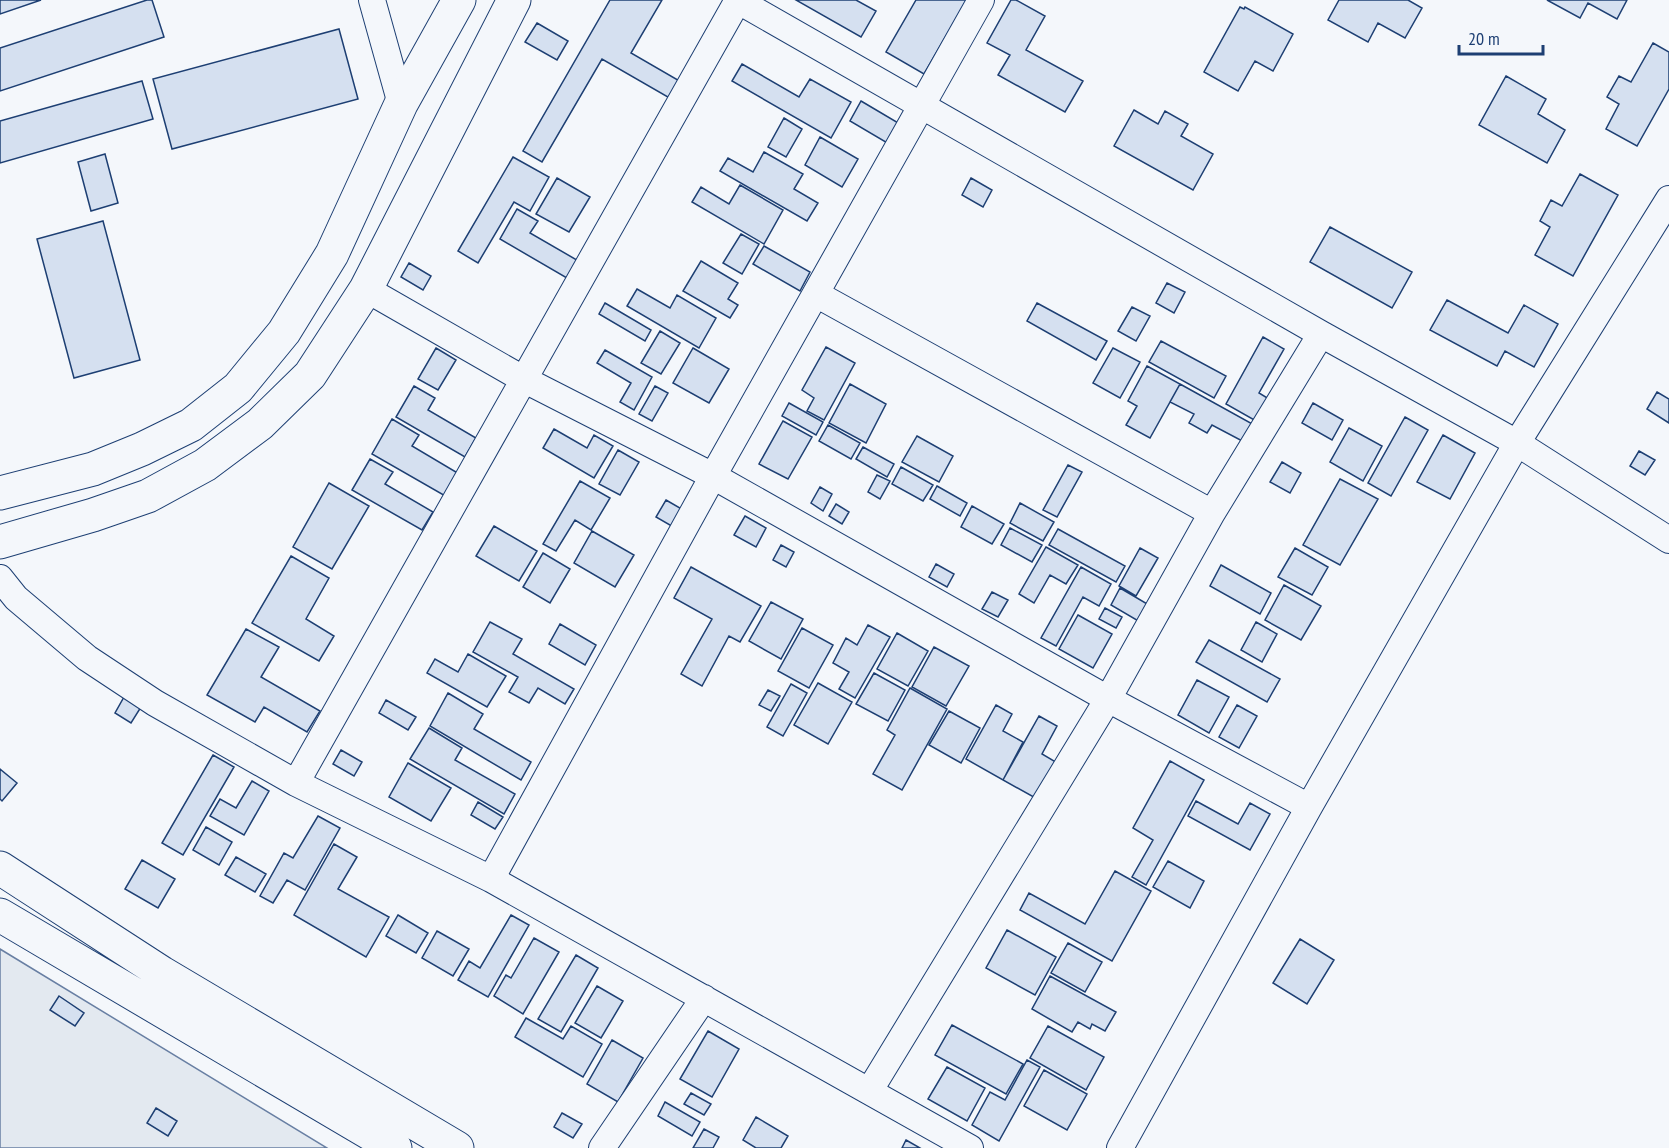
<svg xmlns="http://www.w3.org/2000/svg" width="1669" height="1148" viewBox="0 0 1669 1148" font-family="'PT Sans Narrow',sans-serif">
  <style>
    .green { fill: #e3e9f0; stroke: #687fa3; stroke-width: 1.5 }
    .building { fill: #d5e0f0; stroke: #1d3f73; stroke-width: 1.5 }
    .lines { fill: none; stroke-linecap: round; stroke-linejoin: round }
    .minor-casing { stroke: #1d3f73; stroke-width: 28 }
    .secondary-casing { stroke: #1d3f73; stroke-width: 35 }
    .minor { stroke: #f4f7fb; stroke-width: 26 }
    .secondary { stroke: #f4f7fb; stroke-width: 33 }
  </style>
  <rect width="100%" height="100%" fill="#f4f7fb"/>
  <!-- green -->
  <path class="green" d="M0 949 327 1148H0Z"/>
  <!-- building -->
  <path class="building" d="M0 0H41L0 14Z
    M147 0H152L164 37 0 91V48Z
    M610 0H662L631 53 683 83 673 100 602 59 542 162 523 151Z
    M796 0H856L876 11 861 37Z
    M916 0H967L924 74 886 52Z
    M1011 0H1016L1045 16 1026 50 1083 81 1065 112 998 75 1010 55 987 43Z
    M1339 0H1408L1422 8 1405 38 1378 23 1368 42 1328 20Z
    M1547 0H1627L1617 19 1588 3 1580 18Z
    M1240 7 1244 9 1245 7 1293 34 1273 71 1255 61 1238 91 1204 72Z
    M537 23 568 41 557 60 525 42Z
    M339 29 358 99 172 149 153 79Z
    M1653 43 1669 52V89L1637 146 1606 129 1619 104 1607 97 1619 76 1631 82Z
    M742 64 799 97 810 79 851 102 831 138 732 81Z
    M1506 76 1546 99 1538 114 1565 130 1547 163 1479 125Z
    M142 81 153 119 0 163V121Z
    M861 101 900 124 889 144 850 121Z
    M1134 110 1158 124 1165 111 1188 124 1181 136 1213 154 1193 190 1114 146Z
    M784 118 802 129 786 157 768 147Z
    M820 137 858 159 842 187 805 165Z
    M764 152 803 174 794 189 818 203 807 221 720 171 728 158 753 172Z
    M105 154 118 203 91 211 78 162Z
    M513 157 549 177 530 211 514 202 478 263 458 251Z
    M1580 174 1618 195 1573 276 1535 255 1550 227 1540 221 1551 200 1562 206Z
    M557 178 590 197 569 232 536 214Z
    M971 178 992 190 983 207 962 195Z
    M740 185 783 210 764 244 692 202 701 187 729 204Z
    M517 209 538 221 530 233 582 263 572 281 500 239Z
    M103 221 140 360 74 378 37 239Z
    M1330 227 1412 272 1392 308 1310 262Z
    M741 234 759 244 742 274 723 263Z
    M764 246 810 272 800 291 753 264Z
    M701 261 738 283 728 299 738 305 730 318 683 291Z
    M409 263 431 276 423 290 401 277Z
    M1167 283 1185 292 1174 313 1156 303Z
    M637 289 670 308 677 295 716 318 699 348 627 306Z
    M1447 300 1508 333 1524 305 1558 324 1534 367 1505 351 1497 366 1430 330Z
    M605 303 651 330 645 341 599 314Z
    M1037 303 1107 341 1096 360 1027 321Z
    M1132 307 1150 316 1136 341 1118 331Z
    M660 331 680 343 661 374 641 363Z
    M1263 337 1284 349 1259 393 1269 399 1256 421 1226 404Z
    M1161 341 1226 376 1214 398 1149 362Z
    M826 347 855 363 824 420 807 411 814 398 802 390Z
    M436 348 456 360 438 390 418 379Z
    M693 348 729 369 709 403 673 383Z
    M1113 348 1140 362 1120 398 1093 383Z
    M605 350 652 377 634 410 620 402 631 383 597 363Z
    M1147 366 1180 384 1150 438 1126 425 1137 406 1128 401Z
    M850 384 886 404 866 443 829 423Z
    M1180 384 1256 426 1246 443 1212 425 1207 433 1189 423 1194 414 1170 402Z
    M414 386 435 398 428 410 476 438 465 457 396 417Z
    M655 386 668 393 652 421 639 414Z
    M1657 392 1669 399V423L1647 409Z
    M789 403 823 422 816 435 782 416Z
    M1313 403 1343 420 1332 440 1302 423Z
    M1405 417 1428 430 1391 496 1368 483Z
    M392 419 419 435 412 446 461 475 447 497 372 454Z
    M783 421 812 437 788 479 759 464Z
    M828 425 860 443 851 459 819 441Z
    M1349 428 1382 446 1363 481 1330 462Z
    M554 429 587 448 594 435 613 446 594 478 543 448Z
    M1443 435 1475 453 1450 499 1417 482Z
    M917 436 953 456 939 482 902 462Z
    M863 447 894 464 887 477 856 459Z
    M618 450 639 462 620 495 599 484Z
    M1639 451 1655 460 1645 475 1630 466Z
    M370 459 393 472 385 484 433 512 422 530 352 490Z
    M1282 462 1301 473 1290 493 1270 482Z
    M1068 465 1082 472 1057 517 1043 510Z
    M901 467 933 485 923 501 892 484Z
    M877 475 890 481 880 499 868 492Z
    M1340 479 1378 499 1340 565 1303 545Z
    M580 481 610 498 591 530 575 520 556 551 543 544Z
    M329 483 369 506 332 569 293 547Z
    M937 486 967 503 960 516 930 499Z
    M820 487 832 494 823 511 811 503Z
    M666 500 685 511 675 528 656 517Z
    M1020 503 1054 522 1043 541 1010 523Z
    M836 504 849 512 842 524 829 516Z
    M972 506 1004 524 992 544 961 527Z
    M745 516 766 528 756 547 734 535Z
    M494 526 537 551 519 581 476 556Z
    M1010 528 1042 545 1032 562 1001 545Z
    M1058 529 1125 566 1116 582 1049 545Z
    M592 531 634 555 615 587 574 563Z
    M781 545 794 552 786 567 773 560Z
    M1046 547 1078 565 1066 584 1050 575 1034 603 1019 594Z
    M1140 548 1158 558 1136 596 1119 586Z
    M1295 548 1328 567 1312 595 1278 577Z
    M543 553 570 569 550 603 523 587Z
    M291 556 329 578 306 619 334 636 319 661 252 623Z
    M936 564 954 574 947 587 929 577Z
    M1221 565 1271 593 1260 614 1210 586Z
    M691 567 761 606 740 642 729 636 702 686 681 674 712 619 674 598Z
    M1081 567 1111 584 1099 606 1083 597 1056 646 1041 638Z
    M1284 585 1321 606 1301 640 1265 620Z
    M1120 588 1149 605 1140 622 1111 605Z
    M992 592 1008 600 998 617 982 609Z
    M771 602 803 619 781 659 749 641Z
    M1105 608 1122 617 1116 628 1099 619Z
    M1078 615 1112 634 1093 668 1059 649Z
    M490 622 522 639 513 654 574 689 565 704 538 688 529 703 509 692 518 677 473 652Z
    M1256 622 1277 634 1262 662 1241 650Z
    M560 624 596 645 585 665 549 644Z
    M868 625 890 637 855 698 839 689 849 672 833 663 846 638 857 645Z
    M802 628 833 645 809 688 778 671Z
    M246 629 279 647 261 677 320 711 307 732 264 707 255 722 207 695Z
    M897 633 928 651 908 686 877 669Z
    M1209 640 1280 679 1267 702 1196 662Z
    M934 647 969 666 946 706 912 687Z
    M468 654 506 676 487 707 427 673 435 659 458 672Z
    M874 673 905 690 888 721 856 704Z
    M1197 680 1229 697 1209 733 1178 715Z
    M818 683 852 702 828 744 794 725Z
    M791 684 807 693 783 736 767 727Z
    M910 688 947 709 902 790 873 774 895 735 887 730Z
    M768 690 780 696 771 711 759 705Z
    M448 693 483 714 474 729 531 762 521 780 430 726Z
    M124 697 141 707 131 723 115 713Z
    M386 700 416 717 408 730 379 713Z
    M996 705 1012 714 1003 731 1023 742 1003 780 966 759Z
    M1237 705 1257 716 1239 748 1219 737Z
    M949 711 980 728 961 763 929 745Z
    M1039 716 1057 726 1042 754 1059 764 1039 800 1003 780Z
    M429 728 462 748 455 760 515 794 504 814 410 759Z
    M341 750 362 762 354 776 333 764Z
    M213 755 234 767 183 855 162 843Z
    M1170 761 1204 780 1146 885 1132 877 1153 840 1133 828Z
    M408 763 451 788 431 821 389 797Z
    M0 769 17 783 2 801 0 799Z
    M252 781 269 791 244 835 210 816 220 799 236 808Z
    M1196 801 1238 824 1250 803 1270 814 1250 850 1188 816Z
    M478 802 503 817 495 829 471 815Z
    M318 816 340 828 305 890 287 880 273 903 260 896 284 853 293 858Z
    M206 827 232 842 219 865 193 850Z
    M334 844 357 857 338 889 389 917 366 957 294 915Z
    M236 857 266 874 255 892 225 875Z
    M142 860 175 879 158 908 125 889Z
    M1168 861 1204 881 1190 908 1153 887Z
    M1115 871 1151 891 1112 961 1020 910 1029 893 1085 924Z
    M398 915 428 933 416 953 386 936Z
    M511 915 529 925 488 997 458 980 469 961 480 968Z
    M1007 930 1056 957 1035 995 986 968Z
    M437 931 469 949 453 976 422 958Z
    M534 938 559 952 523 1014 494 996 506 975 511 978Z
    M1300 939 1334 960 1307 1004 1273 983Z
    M1068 943 1102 962 1085 992 1051 973Z
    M576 955 598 968 561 1032 538 1019Z
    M1050 976 1116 1012 1105 1031 1092 1024 1090 1029 1078 1022 1072 1032 1032 1009Z
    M597 986 623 1001 601 1038 575 1023Z
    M59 996 84 1013 75 1026 50 1010Z
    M526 1018 563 1039 571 1026 602 1044 583 1077 515 1037Z
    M952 1025 1023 1064 1006 1094 935 1055Z
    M1048 1026 1104 1057 1086 1090 1030 1058Z
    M708 1031 739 1049 712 1097 680 1079Z
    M612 1040 643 1058 618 1102 587 1084Z
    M1027 1060 1040 1067 999 1141 972 1125 990 1092 1005 1100Z
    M947 1067 985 1088 967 1121 928 1099Z
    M1044 1070 1087 1094 1067 1130 1024 1106Z
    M691 1093 711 1104 704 1115 684 1104Z
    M665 1102 700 1122 692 1136 658 1116Z
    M156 1108 177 1121 168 1136 147 1123Z
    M562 1113 582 1124 573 1138 554 1127Z
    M756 1117 788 1136 781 1148H756L743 1140Z
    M704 1129 719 1137 713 1148H693Z
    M906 1140 920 1148H902Z"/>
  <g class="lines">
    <defs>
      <path id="minor" d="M372 0 401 104
        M737 0 1321 334 1517 443 1669 540
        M366 289 523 379 713 476 1108 699 1309 807
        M816 294 1212 513
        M0 578 16 598 87 658 155 703 296 783 491 879 970 1148
        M296 783 738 0
        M491 879 713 476 981 0
        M870 1090 1108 699 1212 513 1321 334
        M602 1148 704 998
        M1120 1148 1309 807 1517 443 1669 199"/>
      <path id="secondary" d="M0 493 93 469 142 449 191 425 238 388 284 332 332 254 401 104 459 0
        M0 542 93 515 148 496 205 465 260 424 310 375 366 289 514 0
        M0 868 162 973 457 1148
        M0 915 395 1148"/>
    </defs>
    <!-- minor casing -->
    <use href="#minor" class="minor-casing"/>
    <!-- secondary casing -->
    <use href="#secondary" class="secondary-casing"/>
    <!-- minor -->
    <use href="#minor" class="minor"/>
    <!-- secondary -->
    <use href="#secondary" class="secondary"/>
  </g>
  <!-- scale -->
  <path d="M1459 45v9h84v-9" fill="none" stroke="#1d3f73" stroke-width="3"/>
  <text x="1468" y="45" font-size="18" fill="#1d3f73" stroke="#f4f7fb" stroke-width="4.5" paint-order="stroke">20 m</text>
</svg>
